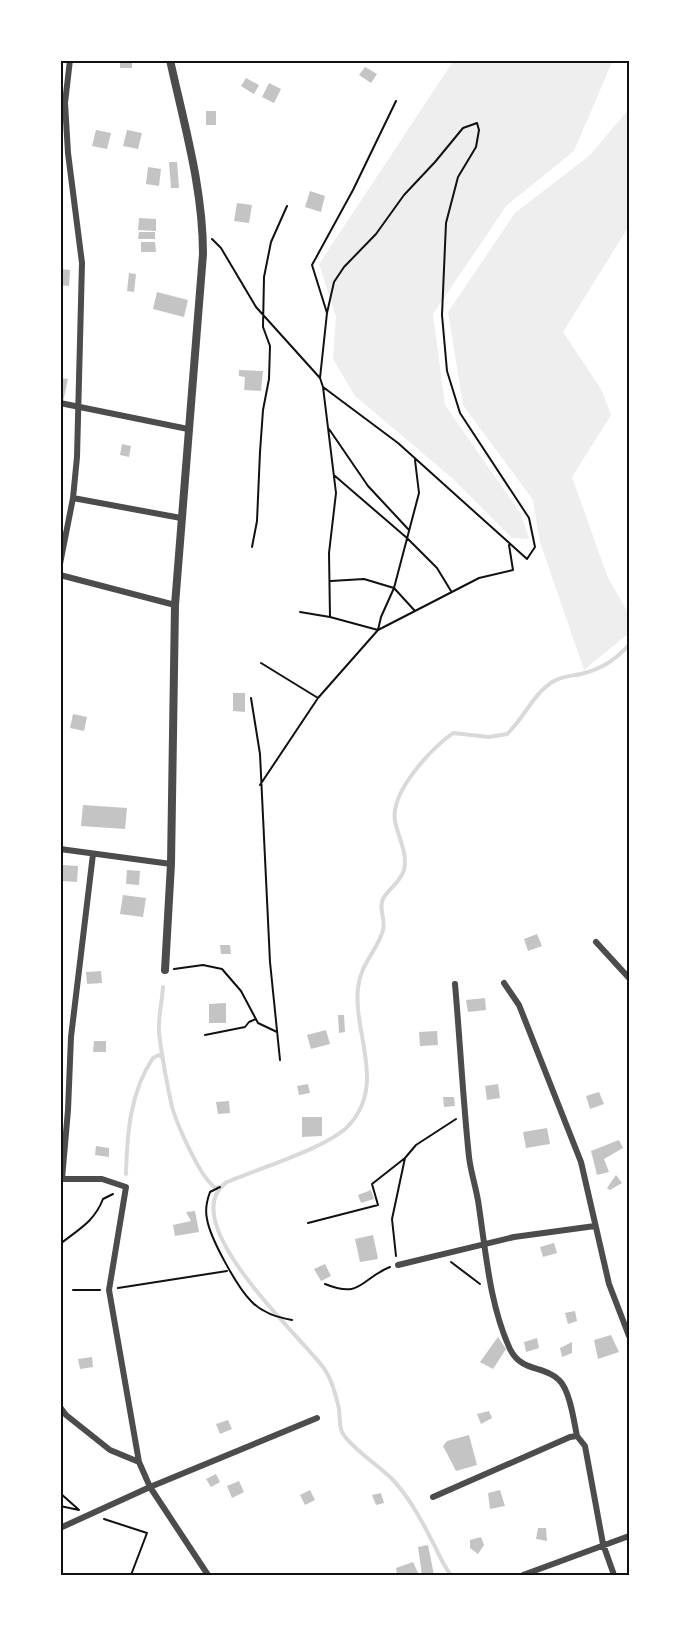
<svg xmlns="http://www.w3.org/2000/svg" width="689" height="1635" viewBox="0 0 689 1635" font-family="'Exo 2',sans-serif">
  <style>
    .green { fill: #eee }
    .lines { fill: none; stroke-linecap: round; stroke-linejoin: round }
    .stream { stroke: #d9d9d9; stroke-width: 4 }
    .building { fill: #c4c4c4 }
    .path { stroke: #111; stroke-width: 2 }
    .minor { stroke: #4c4c4c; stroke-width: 6 }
    .tertiary { stroke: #4c4c4c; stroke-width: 8 }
    .neatline { fill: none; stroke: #111; stroke-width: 2 }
  </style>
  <rect width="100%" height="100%" fill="#fff"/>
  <!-- green -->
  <path class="green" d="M454 60H613L574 151 507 205 433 314 445 405 521 514 529 539 512 538 452 478 355 396 333 359 336 317 319 264Z
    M629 109V226L563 332 601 389 611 415 572 477 608 578 629 614V633L584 670 540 542 533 500 463 405 448 312 515 213 590 155Z"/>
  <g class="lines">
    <!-- stream -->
    <path class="stream" d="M163 987C162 1003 158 1018 159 1033 162 1057 167 1084 172 1107 177 1124 201 1180 216 1188L220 1187
      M126 1174C127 1134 130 1092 153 1058L159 1055 163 1058
      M451 1575C442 1564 438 1551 431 1539 421 1519 408 1495 391 1478 380 1467 348 1445 342 1432 339 1425 340 1417 339 1409 336 1395 332 1379 323 1367 300 1336 172 1220 227 1182 257 1169 331 1147 350 1124 386 1083 353 1033 358 988 360 964 378 950 383 930 386 919 378 909 383 899 389 888 400 883 404 870 408 853 398 837 395 821 390 792 431 749 453 733L489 737 507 734C524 719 533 693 554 681 563 676 572 676 581 674 602 669 615 660 629 645"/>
  </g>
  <!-- building -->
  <path class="building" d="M120 60H132V68H120Z
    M365 67 377 74 371 83 359 75Z
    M246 78 259 85 254 94 241 86Z
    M269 83 281 89 274 103 262 97Z
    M206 111H216V125H206Z
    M96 130 111 133 107 149 92 146Z
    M127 130 142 133 138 149 123 146Z
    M169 162H177L179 188H171Z
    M148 167 161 169 159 186 146 184Z
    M310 191 325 196 321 212 305 207Z
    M237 203 252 205 249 223 234 221Z
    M139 218 156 219V231L138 230Z
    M139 232H155V239H138Z
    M141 242H155L156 252H141Z
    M60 269 70 270 69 286 60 285Z
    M129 273 136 274 134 292 127 291Z
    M157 292 188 300 184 317 153 309Z
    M239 370 263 371 261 391 244 390 245 377 239 376Z
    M60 378 68 379 63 402 60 401Z
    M122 444 131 446 129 457 120 455Z
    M233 693H245V712L233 711Z
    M73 714 87 717 84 731 70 728Z
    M83 805 127 808 125 829 81 826Z
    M62 865 78 866 77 882 60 881Z
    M127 870 140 871 139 885 126 884Z
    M123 895 146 898 143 917 120 914Z
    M537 934 542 946 528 951 524 939Z
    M220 945H230L231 954H221Z
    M101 971 102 983 87 984 86 972Z
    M485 998 486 1010 468 1012 466 1000Z
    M226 1003V1023H209V1004Z
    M338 1015H344L345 1032 339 1033Z
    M326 1030 330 1044 311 1049 307 1035Z
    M437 1031 438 1045 420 1046 419 1032Z
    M94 1041H106V1052H93Z
    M308 1084 310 1093 299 1095 297 1086Z
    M498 1084 500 1098 487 1100 485 1086Z
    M599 1092 604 1104 590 1109 586 1096Z
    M443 1097H454L455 1106 444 1107Z
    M229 1101 230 1113 218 1114 216 1102Z
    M302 1117H322V1136L302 1137Z
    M547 1128 550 1144 526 1148 523 1132Z
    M619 1140 623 1148 604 1159 609 1172 597 1175 591 1151Z
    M96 1146 109 1148V1157L95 1155Z
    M616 1175 622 1183 610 1190 607 1188Z
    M371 1190 374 1199 361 1203 358 1195Z
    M195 1211 199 1232 175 1236 173 1225 191 1221 186 1212Z
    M373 1235 378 1259 360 1262 355 1239Z
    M554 1243 557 1253 543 1257 540 1247Z
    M325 1264 331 1276 321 1281 314 1269Z
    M575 1311 577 1321 568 1324 565 1313Z
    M611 1335 619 1352 598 1359 594 1340Z
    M498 1337 506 1349 493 1369 480 1362Z
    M537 1338 539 1348 526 1352 524 1342Z
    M572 1342V1353L562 1357 560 1348Z
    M92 1357 93 1367 80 1369 78 1359Z
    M489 1411 492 1418 481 1424 477 1414Z
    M228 1420 232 1429 220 1434 216 1424Z
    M469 1435 477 1465 456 1471 443 1446 447 1441Z
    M216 1474 220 1482 211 1487 206 1479Z
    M239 1481 244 1492 232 1498 227 1486Z
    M310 1490 315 1500 305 1505 300 1495Z
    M500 1490 505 1506 490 1509 488 1493Z
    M381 1493 384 1503 376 1505 372 1495Z
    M538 1528H546L547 1541 536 1539Z
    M481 1537 484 1545 478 1554 470 1548V1540Z
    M428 1545 434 1575H422L418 1547Z
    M413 1562 419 1575H397L396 1568Z"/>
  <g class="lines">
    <!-- path -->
    <path class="path" d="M212 239 221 248 256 307 320 378
      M323 387 398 443 527 559 535 547 529 518 460 413 447 371 442 315 446 223 458 177 476 147 479 130 477 123 463 128 435 162 404 195 376 234 344 267 334 282 327 313
      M329 429 368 486 409 530
      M335 476 407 538 437 568 451 591
      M252 547 257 521 260 452 263 410 269 379 270 346 263 327 264 277 271 242 287 206
      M331 581 364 579 394 588 415 611 479 578 513 570 509 545
      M300 612 330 617
      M378 630 381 617 394 588 419 493 415 460
      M378 630 415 611
      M261 663 318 698
      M251 698 260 754 270 962 280 1060
      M260 785 318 698 378 630 330 617 329 553 336 493 323 387 320 378 327 313 312 265 353 190 396 101
      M174 969 203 965 222 969 241 991 258 1023 277 1032
      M205 1035 245 1027 249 1022 256 1019
      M220 1187 210 1192C207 1200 205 1210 207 1219 210 1238 237 1287 251 1301 262 1313 277 1317 292 1320
      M308 1223 378 1205 372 1184 405 1158
      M60 1244C79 1229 94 1222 103 1199L113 1194
      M396 1256 392 1219 405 1158 416 1145 456 1119
      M451 1262 480 1284
      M325 1284C362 1299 360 1279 390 1267
      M118 1288 227 1271
      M73 1290H100
      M60 1493 78 1509
      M60 1506 79 1510
      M104 1519 147 1533 131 1575"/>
    <!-- minor -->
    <path class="minor" d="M60 403 188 429
      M73 498 181 518
      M60 564 73 498 77 457 82 263 68 153 65 103 70 60
      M60 575 175 605
      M60 849 171 864
      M596 942 629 978
      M504 983 519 1005 581 1162 609 1284 629 1336
      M455 984C460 1041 463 1100 469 1157 471 1174 477 1190 479 1207 486 1254 490 1306 510 1349 522 1373 544 1365 559 1380 570 1390 574 1422 577 1436
      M60 1179H102L126 1187 109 1290 139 1462 150 1487 208 1575
      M62 1179 68 1110 71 1037 93 854
      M398 1265 514 1237 595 1226
      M60 1407 66 1415 110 1450 139 1462
      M433 1497 570 1437 577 1436 585 1446 603 1544 614 1575
      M60 1528 150 1487 317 1418
      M523 1575 629 1536"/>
    <!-- tertiary -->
    <path class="tertiary" d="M165 970 171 864 175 605 203 254C203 188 184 124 170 60"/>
  </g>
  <!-- border -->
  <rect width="689" height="1635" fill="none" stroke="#ffffff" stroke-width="123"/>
  <rect x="62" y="62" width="566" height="1512" class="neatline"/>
</svg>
